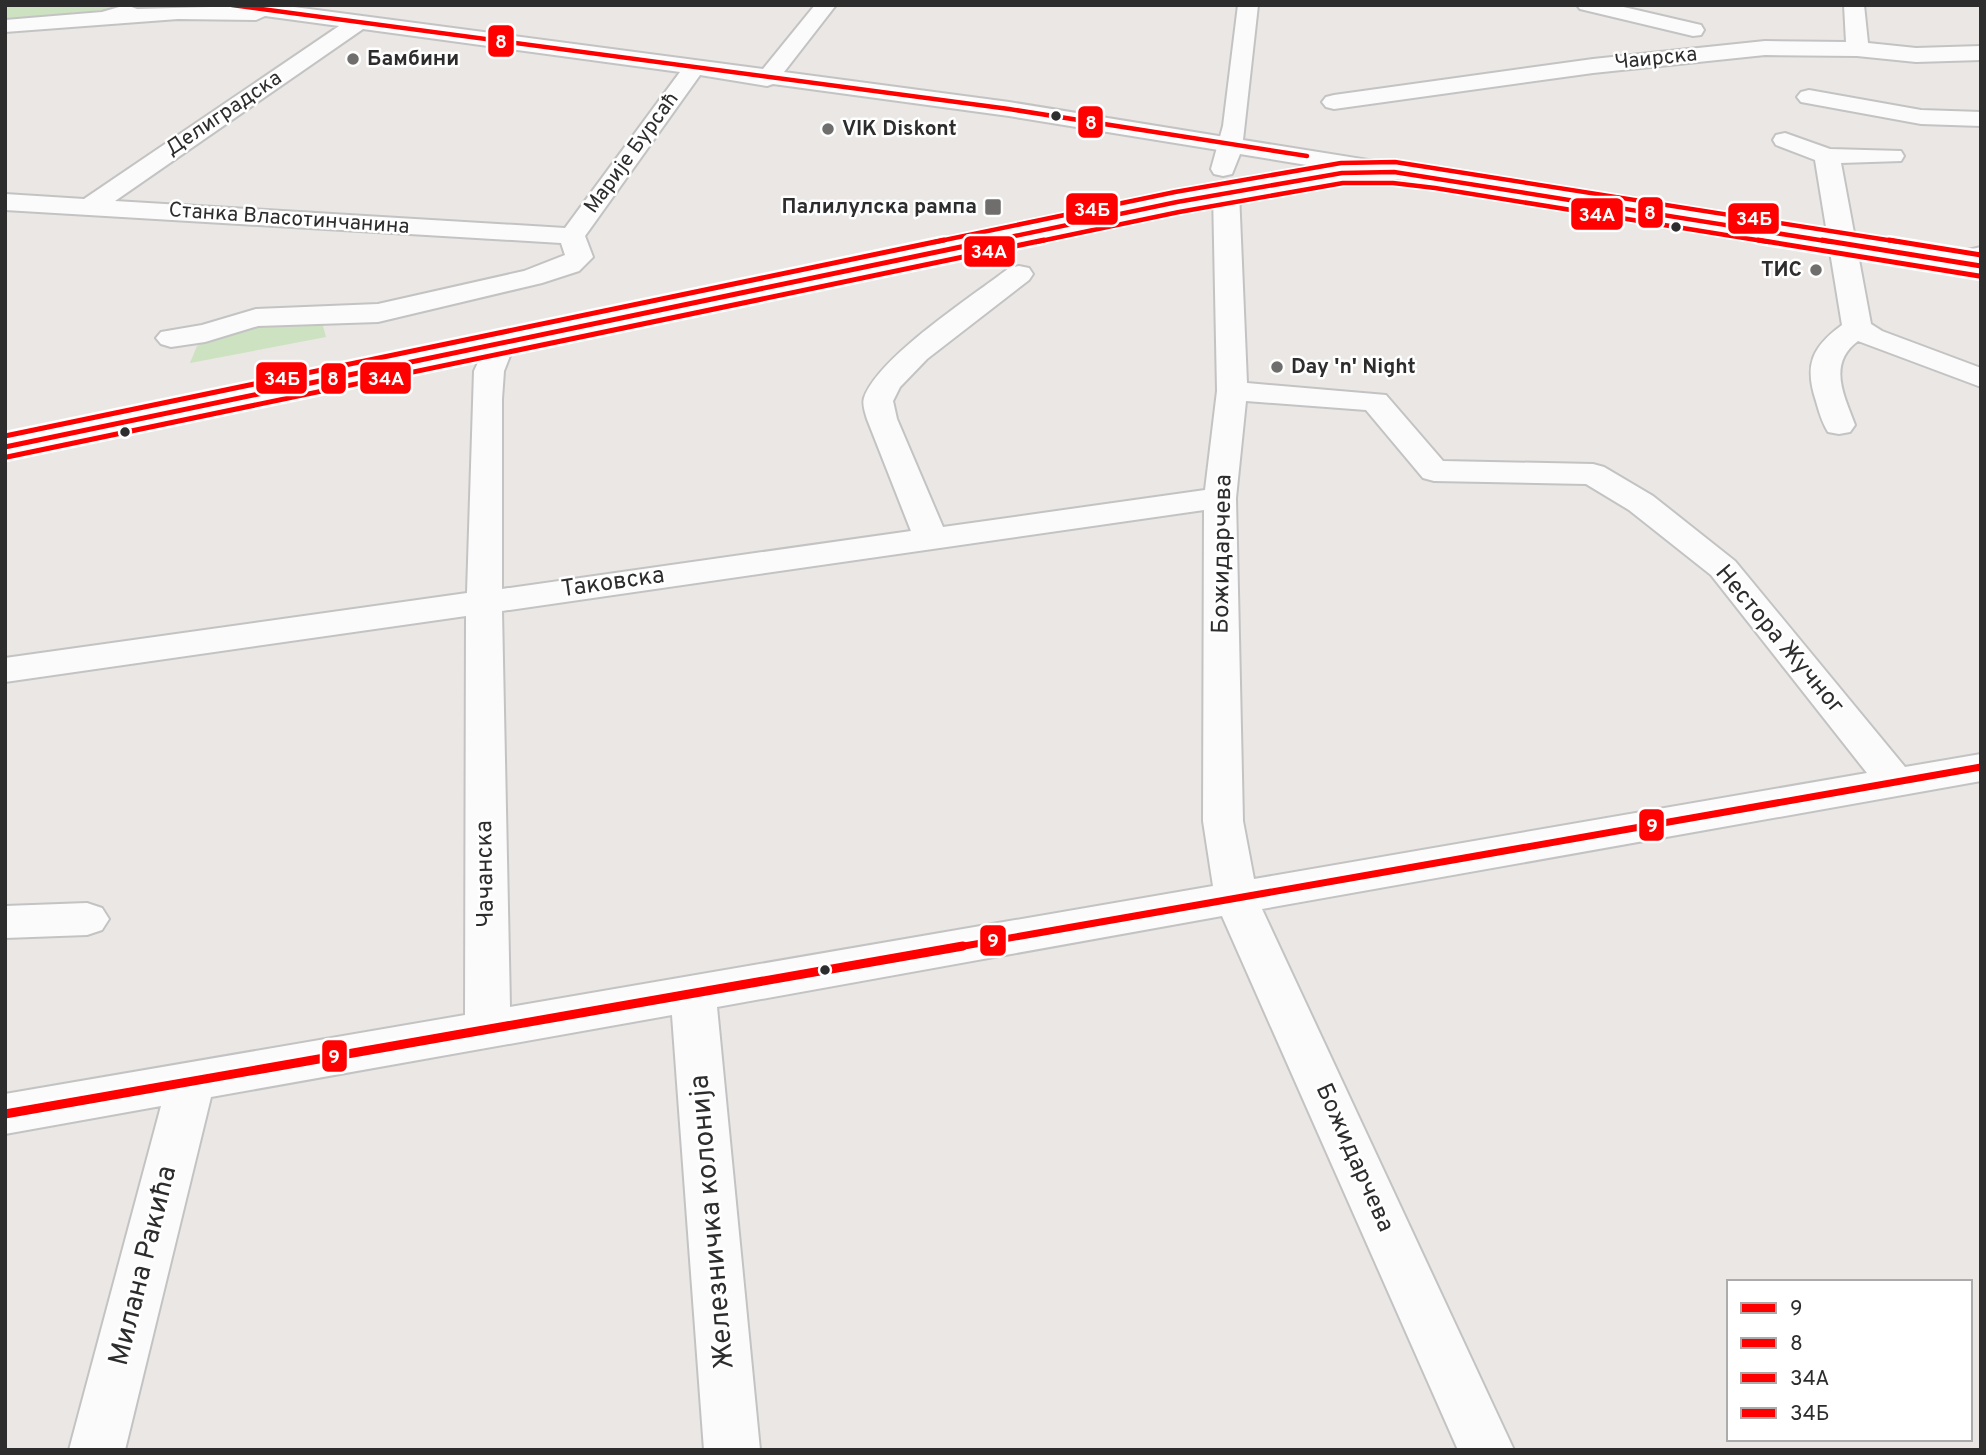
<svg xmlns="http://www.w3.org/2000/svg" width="1986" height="1455" viewBox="0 0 1986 1455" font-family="Overpass,sans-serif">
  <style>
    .green { fill: #cde2c0 }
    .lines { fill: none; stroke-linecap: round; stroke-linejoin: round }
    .minor-casing { stroke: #c4c3c3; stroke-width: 4 }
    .tertiary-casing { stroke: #c4c3c3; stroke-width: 4 }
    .minor { fill: #fcfbfb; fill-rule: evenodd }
    .tertiary { fill: #fcfbfb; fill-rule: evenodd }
    .bus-1-far1-casing { stroke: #fff; stroke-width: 12 }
    .bus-1-casing { stroke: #fff; stroke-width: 14 }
    .bus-2-far1-casing { stroke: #fff; stroke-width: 8 }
    .bus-2-casing { stroke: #fff; stroke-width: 10 }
    .bus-3-far1-casing { stroke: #fff; stroke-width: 8 }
    .bus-3-casing { stroke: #fff; stroke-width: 10 }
    .bus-4-far1-casing { stroke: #fff; stroke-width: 8 }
    .bus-4-casing { stroke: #fff; stroke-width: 10 }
    .bus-1-far1 { stroke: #f00; stroke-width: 7 }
    .bus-1 { stroke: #f00; stroke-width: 9 }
    .bus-2-far1 { stroke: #f00; stroke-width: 4.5 }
    .bus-2 { stroke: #f00; stroke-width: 5 }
    .bus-3-far1 { stroke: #f00; stroke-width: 4.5 }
    .bus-3 { stroke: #f00; stroke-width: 5 }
    .bus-4-far1 { stroke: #f00; stroke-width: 4.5 }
    .bus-4 { stroke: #f00; stroke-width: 5 }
    .poi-dot { fill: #6f6e6d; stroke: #fff; stroke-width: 2.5 }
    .bus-dot { fill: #2d2d2d; stroke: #fff; stroke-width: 2.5 }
    .labels { text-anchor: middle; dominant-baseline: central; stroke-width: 5; stroke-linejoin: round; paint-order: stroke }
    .far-poi-label { font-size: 21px; font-weight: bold; fill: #2d2d2d; stroke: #fff; text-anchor: start }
    .far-street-label { font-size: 21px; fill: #2d2d2d; stroke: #fff }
    .street-label { font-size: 24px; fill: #2d2d2d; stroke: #fff }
    .near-street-label { font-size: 28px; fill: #2d2d2d; stroke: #fff }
    .line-badge { stroke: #fff; stroke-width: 2.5 }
    .badge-label { font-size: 19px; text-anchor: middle; font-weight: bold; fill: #fff }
  </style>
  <rect width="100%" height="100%" fill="#eae7e4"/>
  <!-- green -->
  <path class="green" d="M5 5H126L115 9 5 19Z
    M294 323 323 326 326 337 190 363 197 346 231 331Z"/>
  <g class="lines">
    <defs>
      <path id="minor" d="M126 5 137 9 279 5 763 69 815 5H836L784 72 1009 102 1231 138 1240 140 1243 145 1240 150 1231 152 1009 116 773 84 767 86 700 75 585 236 593 257 579 271 542 283 378 322 258 326 205 342 171 347 161 344 156 338 161 332 202 325 256 309 378 304 524 271 565 255 561 243 5 210V194L84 199 339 26 265 16 256 20 178 19 5 32V20L102 12ZM363 29 680 72 565 228 115 201Z
        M1577 5H1615L1701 25 1704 30 1701 35 1693 36 1580 9Z
        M1844 5H1864L1868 43 1916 48 1981 46V60L1916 62 1857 56 1765 55 1593 73 1334 109 1326 107 1322 102 1326 97 1334 95 1593 59 1765 41 1846 42Z
        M1809 90 1921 110 1981 112V126L1921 124 1801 102 1797 97 1801 92Z
        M1785 133 1830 149 1901 151 1904 156 1901 161 1841 163 1871 324 1882 331 1981 368V387L1858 341C1827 364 1844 395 1855 425L1850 432 1839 434 1828 432C1822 422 1819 412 1816 401 1804 365 1812 347 1842 325L1815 160 1776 145 1773 140 1776 135Z
        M1226 184 1235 187 1239 192 1247 383 1386 395 1443 461 1593 464 1604 467 1653 496 1735 561 1905 767 1981 754V781L1262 909 1514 1450H1458L1222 916 717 1007 760 1450H704L672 1015 211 1097 125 1450H69L161 1106 5 1134V1094L465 1015 466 616 5 682V658L467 593 474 371 490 337 500 334 510 337 515 343 504 371 502 399V589L911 531 867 419C865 412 862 404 864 398 878 357 973 296 1009 268L1019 266 1029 268 1033 274 1029 280 927 359 900 387 893 401 897 419 943 527 1205 490 1217 391 1213 192 1217 187ZM1246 401 1366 410 1423 478 1434 481 1586 484 1629 510 1711 575 1867 773 1254 879 1243 821 1236 498ZM1204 510 1203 821 1213 886 510 1007 502 611Z
        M1981 247V263L1952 270 1942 268 1938 262 1942 256Z
        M87 903 102 908 109 919 102 930 87 935 5 938V906Z"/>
      <path id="tertiary" d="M1238 5H1258L1243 140 1981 258V274L1396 179 1326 183 1177 210 5 456V437L1177 194 1325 168 1240 154 1232 174 1223 176 1214 174 1211 169 1223 126Z"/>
    </defs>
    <!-- minor casing -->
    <use href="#minor" class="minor-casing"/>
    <!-- tertiary casing -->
    <use href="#tertiary" class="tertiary-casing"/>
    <!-- minor -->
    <use href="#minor" class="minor"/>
    <!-- tertiary -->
    <use href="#tertiary" class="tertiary"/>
    <defs>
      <path id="bus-1-far1" d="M953 948 1981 767"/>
      <path id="bus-1" d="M5 1114 963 946"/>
      <path id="bus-2-far1" d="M232 5 1009 109 1307 156
        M986 242 1177 202 1342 173 1394 172 1832 242"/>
      <path id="bus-2" d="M1822 240 1981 266
        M5 447 994 240"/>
      <path id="bus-3-far1" d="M1036 242 1179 212 1343 183H1393L1435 188 1769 242"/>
      <path id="bus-3" d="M1758 240 1979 276
        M7 457 1044 240"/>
      <path id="bus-4-far1" d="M935 242 1175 192 1341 163 1395 162 1900 242"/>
      <path id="bus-4" d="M1889 240 1981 255
        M5 436 944 240"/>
    </defs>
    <!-- bus-1-far1 casing -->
    <use href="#bus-1-far1" class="bus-1-far1-casing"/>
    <!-- bus-1 casing -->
    <use href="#bus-1" class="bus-1-casing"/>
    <!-- bus-2-far1 casing -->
    <use href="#bus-2-far1" class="bus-2-far1-casing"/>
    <!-- bus-2 casing -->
    <use href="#bus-2" class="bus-2-casing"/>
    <!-- bus-3-far1 casing -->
    <use href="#bus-3-far1" class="bus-3-far1-casing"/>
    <!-- bus-3 casing -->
    <use href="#bus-3" class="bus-3-casing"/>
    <!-- bus-4-far1 casing -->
    <use href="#bus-4-far1" class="bus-4-far1-casing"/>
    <!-- bus-4 casing -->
    <use href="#bus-4" class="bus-4-casing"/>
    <!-- bus-1-far1 -->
    <use href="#bus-1-far1" class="bus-1-far1"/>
    <!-- bus-1 -->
    <use href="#bus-1" class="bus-1"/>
    <!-- bus-2-far1 -->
    <use href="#bus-2-far1" class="bus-2-far1"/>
    <!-- bus-2 -->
    <use href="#bus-2" class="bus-2"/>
    <!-- bus-3-far1 -->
    <use href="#bus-3-far1" class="bus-3-far1"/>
    <!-- bus-3 -->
    <use href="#bus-3" class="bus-3"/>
    <!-- bus-4-far1 -->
    <use href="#bus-4-far1" class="bus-4-far1"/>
    <!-- bus-4 -->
    <use href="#bus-4" class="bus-4"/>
  </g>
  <!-- markers -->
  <g class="poi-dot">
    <circle cx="353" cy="59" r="7"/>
    <circle cx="828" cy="129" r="7"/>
    <rect x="984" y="198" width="18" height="18" rx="3.5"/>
    <circle cx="1816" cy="270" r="7"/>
    <circle cx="1277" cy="367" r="7"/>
  </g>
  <g class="bus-dot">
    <circle cx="1056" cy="116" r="6"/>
    <circle cx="1676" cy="227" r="6"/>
    <circle cx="125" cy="432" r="6"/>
    <circle cx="825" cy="970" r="6"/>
  </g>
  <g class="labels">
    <!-- far-poi labels -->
    <g class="far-poi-label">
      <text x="367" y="59">Бамбини</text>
      <text x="842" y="129">VIK Diskont</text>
      <text x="977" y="207" text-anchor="end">Палилулска рампа</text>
      <text x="1802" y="270" text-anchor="end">ТИС</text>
      <text x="1291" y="367">Day 'n' Night</text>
    </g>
    <!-- far-street labels -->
    <g class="far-street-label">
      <text transform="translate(1656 59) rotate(-6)">Чаирска</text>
      <text transform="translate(224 114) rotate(-34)">Делиградска</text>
      <text transform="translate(632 153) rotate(-54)">Марије Бурсаћ</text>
      <text transform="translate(289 219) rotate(4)">Станка Власотинчанина</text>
    </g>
    <!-- street labels -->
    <g class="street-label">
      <text transform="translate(1223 554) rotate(-89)">Божидарчева</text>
      <text transform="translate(613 583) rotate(-8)">Таковска</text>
      <text transform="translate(1779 640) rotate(50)">Нестора Жучног</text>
      <text transform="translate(486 874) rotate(-91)">Чачанска</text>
      <text transform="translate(1354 1158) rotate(66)">Божидарчева</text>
    </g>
    <!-- near-street labels -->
    <g class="near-street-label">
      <text transform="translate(713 1222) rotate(-95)">Железничка колонија</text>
      <text transform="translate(144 1266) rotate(-76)">Милана Ракића</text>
    </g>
  </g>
  <g class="line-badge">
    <rect x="487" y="24" width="28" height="34" rx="7" fill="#f00"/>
    <rect x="1077" y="105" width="27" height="34" rx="7" fill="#f00"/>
    <rect x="1065" y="192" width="54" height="34" rx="7" fill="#f00"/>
    <rect x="1637" y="196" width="27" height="33" rx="7" fill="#f00"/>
    <rect x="1570" y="197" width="54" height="34" rx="7" fill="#f00"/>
    <rect x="1727" y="202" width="53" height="33" rx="7" fill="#f00"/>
    <rect x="963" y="235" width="53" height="33" rx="7" fill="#f00"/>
    <rect x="359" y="361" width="53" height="34" rx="7" fill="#f00"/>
    <rect x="255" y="361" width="53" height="34" rx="7" fill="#f00"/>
    <rect x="320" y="362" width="27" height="33" rx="7" fill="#f00"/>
    <rect x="1638" y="808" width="27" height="34" rx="7" fill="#f00"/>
    <rect x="979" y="924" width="28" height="33" rx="7" fill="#f00"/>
    <rect x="321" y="1039" width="27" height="34" rx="7" fill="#f00"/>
  </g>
  <g class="badge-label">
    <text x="501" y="48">8</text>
    <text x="1091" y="129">8</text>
    <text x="1092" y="216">34Б</text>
    <text x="1650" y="219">8</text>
    <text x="1597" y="221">34А</text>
    <text x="1754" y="225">34Б</text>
    <text x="989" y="258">34А</text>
    <text x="386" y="385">34А</text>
    <text x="282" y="385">34Б</text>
    <text x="333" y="385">8</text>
    <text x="1652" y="832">9</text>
    <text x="993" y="947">9</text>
    <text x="334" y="1063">9</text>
  </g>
  <!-- border -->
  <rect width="1986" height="1455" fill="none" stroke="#2d2d2d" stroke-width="14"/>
  <!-- legend -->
  <rect x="1727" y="1280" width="245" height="161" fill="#ffffff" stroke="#ababab" stroke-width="2"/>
  <rect x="1741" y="1303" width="35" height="10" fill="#ff0000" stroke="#ababab" stroke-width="2"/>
  <text x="1790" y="1315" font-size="21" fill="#2d2d2d">9</text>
  <rect x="1741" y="1338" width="35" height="10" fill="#ff0000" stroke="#ababab" stroke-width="2"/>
  <text x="1790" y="1350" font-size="21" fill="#2d2d2d">8</text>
  <rect x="1741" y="1373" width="35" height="10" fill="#ff0000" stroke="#ababab" stroke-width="2"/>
  <text x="1790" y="1385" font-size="21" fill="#2d2d2d">34А</text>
  <rect x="1741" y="1408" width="35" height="10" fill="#ff0000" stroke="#ababab" stroke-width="2"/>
  <text x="1790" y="1420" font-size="21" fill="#2d2d2d">34Б</text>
</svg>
